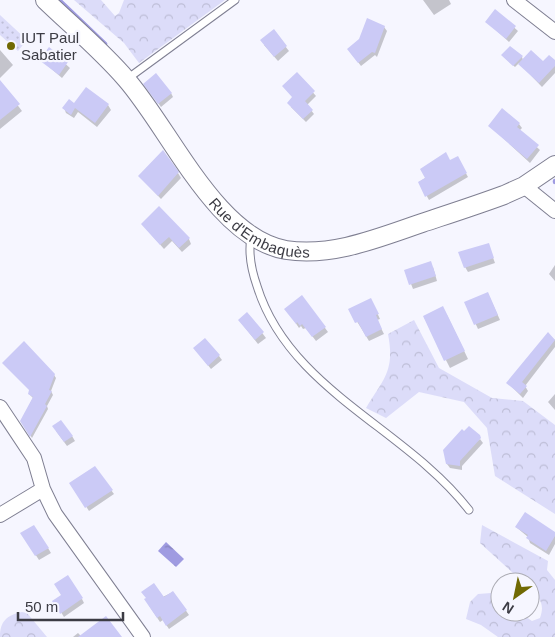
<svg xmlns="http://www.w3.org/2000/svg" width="555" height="637" viewBox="0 0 555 637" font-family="Helvetica,sans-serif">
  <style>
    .grass { fill: url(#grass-dots) }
    .forest { fill: url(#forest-crowns) }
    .water { fill: url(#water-ripples) }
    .shadow { fill: #0003 }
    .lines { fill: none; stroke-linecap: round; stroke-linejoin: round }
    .stream { stroke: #9f9be1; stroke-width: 4.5 }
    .building { fill: #cbcaf6 }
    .service-casing { stroke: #7f7f92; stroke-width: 9 }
    .minor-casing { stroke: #7f7f92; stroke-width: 16 }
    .tertiary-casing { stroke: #7f7f92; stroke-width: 20 }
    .service { stroke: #fff; stroke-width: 7 }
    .minor { stroke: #fff; stroke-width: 14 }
    .tertiary { stroke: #fff; stroke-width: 18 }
    .poi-dot { fill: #706903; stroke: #f6f6ff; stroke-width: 2 }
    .labels { text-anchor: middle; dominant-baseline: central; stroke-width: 4.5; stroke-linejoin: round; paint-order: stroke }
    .poi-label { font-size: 15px; fill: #3c3c44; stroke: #f6f6ff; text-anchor: start }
    .street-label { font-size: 15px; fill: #3c3c44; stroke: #f6f6ff }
  </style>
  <defs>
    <pattern id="grass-dots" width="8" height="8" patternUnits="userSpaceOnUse" patternTransform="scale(1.25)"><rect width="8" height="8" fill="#dcdcf9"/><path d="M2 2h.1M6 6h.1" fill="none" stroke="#bebed7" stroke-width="1.8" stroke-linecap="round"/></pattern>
    <pattern id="forest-crowns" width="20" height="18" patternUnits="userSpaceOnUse" patternTransform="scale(1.25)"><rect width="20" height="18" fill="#dcdcf9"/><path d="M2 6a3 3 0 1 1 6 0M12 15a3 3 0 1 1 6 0" fill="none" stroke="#bebed7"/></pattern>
    <pattern id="water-ripples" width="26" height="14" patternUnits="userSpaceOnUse" patternTransform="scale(1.25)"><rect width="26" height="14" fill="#9f9be1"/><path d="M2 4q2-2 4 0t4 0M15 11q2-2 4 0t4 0" fill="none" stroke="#8380b8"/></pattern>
  </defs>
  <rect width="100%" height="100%" fill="#f6f6ff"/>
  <!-- grass -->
  <path class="grass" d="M0 15 27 40 18 51 0 35Z"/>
  <!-- forest -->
  <path class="forest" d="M74 0H101L115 16 119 13 124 0H225L139 63 124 43Z
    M414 320 439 368 492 398 523 401 555 425V514L495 476 487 428 464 402 419 392 386 418 366 408C384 378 395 371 388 334Z
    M482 525 548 561 547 570 555 580V637H498L481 625 466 619 470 602 478 594 491 593 500 599V612H519L532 621 540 618C545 604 540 598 530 589V582H523L480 543Z
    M22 612 27 613 47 637H0C0 621 7 615 22 612Z"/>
  <!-- water -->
  <path class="water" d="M166 542 184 559 176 567 158 551Z"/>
  <!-- shadow -->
  <path class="shadow" d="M423 0H449L451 4 434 15Z
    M496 11 518 31 509 42 487 22Z
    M384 27 387 31 377 57 375 55 361 66 351 53Z
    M273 31 289 51 278 61 264 45Z
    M49 49 70 68 62 78 41 60Z
    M0 50 13 65 0 78Z
    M504 57H522L523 60 544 63 555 62V73L542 87 519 63 515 67Z
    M297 74 316 96 307 105 314 114 306 122 291 107Z
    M0 82 22 111 0 129Z
    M147 88 171 93 173 97 161 107Z
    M74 104 108 105 111 110 97 127 78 112 74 118 66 113 64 108Z
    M519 124 522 128 519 131 540 150 530 163 490 126Z
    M457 157 468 177 429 200 419 182Z
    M178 173 181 178 161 199 140 177Z
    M143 225 189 239 191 244 182 252 172 241 164 249Z
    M488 244 495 263 468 272 465 267Z
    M555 265V281L549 274Z
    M433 267 437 281 413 289 406 271Z
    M302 297 328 332 316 341 306 328 303 329 301 326 299 328 289 313Z
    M490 298 500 320 478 329 466 303Z
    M373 304 380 319 377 320 384 334 369 341 350 310Z
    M247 313 266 338 258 344 239 320Z
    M447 315 468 359 450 368 424 317Z
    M548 334 555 340V347L525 386 528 391 523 398 508 383Z
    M195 349 219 356 222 360 211 369Z
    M54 375 56 378 51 391 53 395 47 406 48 409 32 438 21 421 33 398 29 394Z
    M555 394V410L548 402Z
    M56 431 72 436 75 441 67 446Z
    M480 439 483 443 462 466V470L450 468 447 464Z
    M71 483 111 490 114 494 89 511Z
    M516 527 555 533V544L549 555 530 543 528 537Z
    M22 534 48 548 51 553 39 560Z
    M173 592 189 615 169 629 163 620 160 622 148 604Z
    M82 599 84 603 64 617 54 601Z
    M78 633 81 636 120 637H73Z"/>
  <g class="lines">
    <!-- stream -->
    <path class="stream" d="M59 0 105 44
      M555 181V182"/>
  </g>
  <!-- building -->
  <path class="building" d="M495 9 516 26 506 39 485 22Z
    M367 18 385 26 375 53 372 52 358 63 347 49 359 39Z
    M274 29 287 46 274 57 260 40Z
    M510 46 523 56 513 66 501 55Z
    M49 47 68 62 59 75 39 60Z
    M531 50 543 61 549 55 555 60V66L539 83 518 64Z
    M297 72 315 91 305 101 313 110 303 119 287 103 292 97 282 86Z
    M156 73 172 93 158 104 143 84Z
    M0 80 20 104 0 120Z
    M86 87 109 104 95 123 75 108 71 115 62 108 69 99 74 103Z
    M502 108 520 123 517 127 539 145 527 159 488 126Z
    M163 150 179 172 158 196 138 176Z
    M446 152 450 160 458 156 467 173 425 197 418 182 425 178 420 169Z
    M159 206 190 238 179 248 169 237 160 245 141 224Z
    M489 243 494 258 464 268 458 252Z
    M431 261 436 276 409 285 404 270Z
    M488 292 498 315 474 325 464 302Z
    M302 295 326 327 312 337 302 324 300 326 297 322 296 324 284 309Z
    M371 298 379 314 376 315 382 329 366 337 358 322 355 323 348 309Z
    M443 306 465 351 444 361 423 316Z
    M247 312 264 332 255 340 238 320Z
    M548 332 555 340 522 382 527 386 520 394 506 383Z
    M205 338 220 355 208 366 193 348Z
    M24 341 55 374 49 390 52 391 45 404 47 406 30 437 20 421 33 397 28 394 29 390 2 363Z
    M61 420 73 436 64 442 52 426Z
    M469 426 480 435 481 438 460 461V466L446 464 443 450 462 429 464 431Z
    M95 466 113 490 85 508 69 483Z
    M525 512 555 532V536L546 551 526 538 528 535 515 527Z
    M34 525 49 548 35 556 20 533Z
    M68 575 83 598 60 614 52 601 61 595 54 584Z
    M154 583 164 597 173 591 187 610 166 626 160 616 157 618 144 599 146 598 141 592Z
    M106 616 122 637H78Z"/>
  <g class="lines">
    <defs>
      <path id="service" d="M127 79 235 0
        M251 237C248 254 251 269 257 286 289 390 406 428 469 510"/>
      <path id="minor" d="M514 0 555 32
        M524 186 555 211
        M0 407 34 458 43 489 55 514 143 637
        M0 515 43 489"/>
      <g id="tertiary">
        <path id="s1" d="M45 0C72 26 102 51 126 79 170 129 216 238 286 250 333 257 378 238 422 223 449 214 477 205 504 195L524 186 555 165"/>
      </g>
    </defs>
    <!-- service casing -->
    <use href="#service" class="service-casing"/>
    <!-- minor casing -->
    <use href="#minor" class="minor-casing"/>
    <!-- tertiary casing -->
    <use href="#tertiary" class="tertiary-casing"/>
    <!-- service -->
    <use href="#service" class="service"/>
    <!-- minor -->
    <use href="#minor" class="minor"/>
    <!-- tertiary -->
    <use href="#tertiary" class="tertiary"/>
  </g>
  <!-- markers -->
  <circle class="poi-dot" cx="11" cy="46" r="5"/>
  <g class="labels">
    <!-- poi labels -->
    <g class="poi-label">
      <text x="21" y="37">IUT Paul<tspan x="21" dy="17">Sabatier</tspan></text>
    </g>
    <!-- street labels -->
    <g class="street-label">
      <text stroke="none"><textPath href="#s1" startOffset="319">Rue d'Embaquès</textPath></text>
    </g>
  </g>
  <!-- north arrow -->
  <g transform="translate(515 597) rotate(213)"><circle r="24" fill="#f6f6ff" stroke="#acacb4"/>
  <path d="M0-4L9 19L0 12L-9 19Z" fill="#706903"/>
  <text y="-8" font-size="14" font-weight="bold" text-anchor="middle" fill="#3c3c44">N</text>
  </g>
  <!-- scale -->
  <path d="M18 612v8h105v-8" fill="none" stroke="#3c3c44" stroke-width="2.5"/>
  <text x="25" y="612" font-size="15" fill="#3c3c44" stroke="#f6f6ff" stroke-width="4" paint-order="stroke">50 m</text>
</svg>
